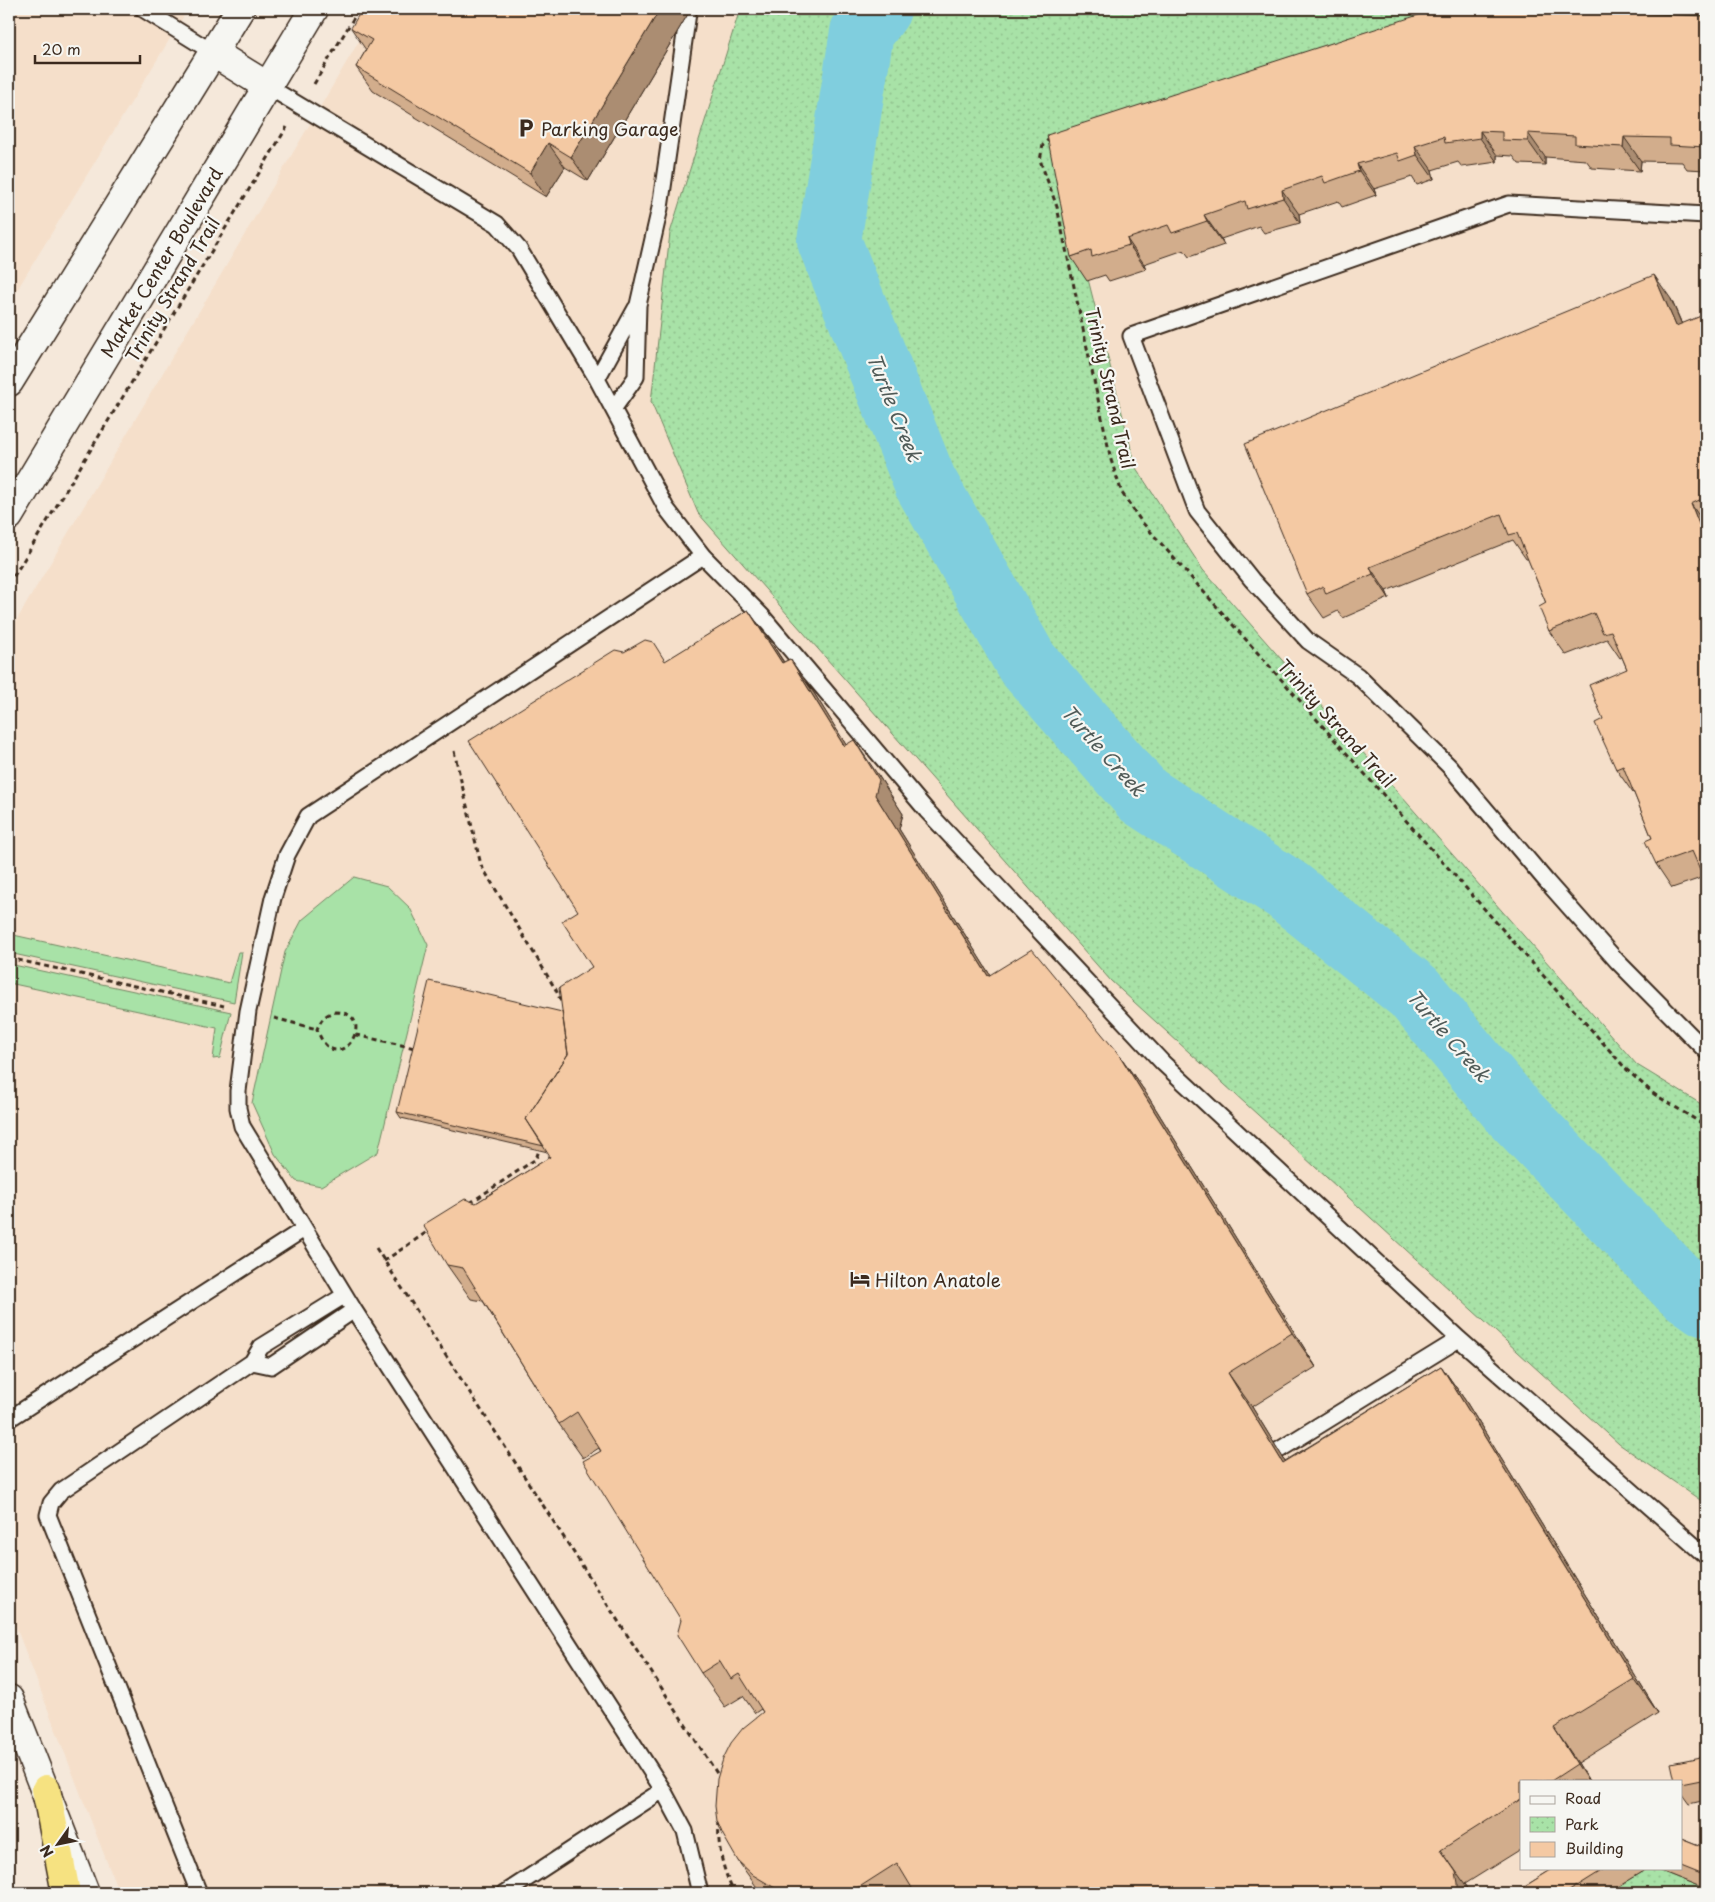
<svg xmlns="http://www.w3.org/2000/svg" width="1715" height="1902" viewBox="0 0 1715 1902" font-family="'Playpen Sans',sans-serif">
  <style>
    .built { fill: #f5dfca; fill-rule: evenodd }
    .grass { fill: #a8e2a7; stroke: #728662 }
    .park { fill: url(#park-dots); stroke: #728662 }
    .lines { fill: none; stroke-linecap: round; stroke-linejoin: round }
    .river { stroke: #80cede; stroke-width: 64 }
    .service-casing { stroke: #3b2a1e; stroke-width: 19 }
    .tertiary-casing { stroke: #3b2a1e; stroke-width: 31 }
    .secondary-casing { stroke: #3b2a1e; stroke-width: 31 }
    .motorway-casing { stroke: #3b2a1e; stroke-width: 31 }
    .path { stroke: #3b2a1e; stroke-width: 3; stroke-dasharray: 5 4; stroke-linecap: butt }
    .service { stroke: #f6f6f2; stroke-width: 15 }
    .tertiary { stroke: #f6f6f2; stroke-width: 28 }
    .secondary { stroke: #f6f6f2; stroke-width: 28 }
    .motorway { stroke: #f6e281; stroke-width: 28 }
    .wall { fill: #d2ad8c; stroke: #3b2a1e }
    .shaded-wall { fill: #ab8d72; stroke: #3b2a1e }
    .building { fill: #f4c9a3; stroke: #3b2a1e }
    .labels { text-anchor: middle; dominant-baseline: central; stroke-width: 4.5; stroke-linejoin: round; paint-order: stroke }
    .poi-label { font-size: 18px; fill: #3b2a1e; stroke: #f6f6f2; text-anchor: start }
    .street-label { font-size: 18px; fill: #3b2a1e; stroke: #f6f6f2 }
    .water-label { font-size: 19px; font-style: italic; fill: #505b58; stroke: #f6f6f2 }
  </style>
  <defs>
    <pattern id="park-dots" width="8" height="8" patternUnits="userSpaceOnUse" patternTransform="scale(1.25)"><rect width="8" height="8" fill="#a8e2a7"/><path d="M2 2h.1M6 6h.1" fill="none" stroke="#92c28f" stroke-width="1.8" stroke-linecap="round"/></pattern>
  </defs>
  <rect width="100%" height="100%" fill="#f5e8da"/>
  <filter id="ink" filterUnits="userSpaceOnUse"><feTurbulence type="fractalNoise" baseFrequency=".02" numOctaves="2"/><feDisplacementMap in="SourceGraphic" scale="10" xChannelSelector="R" yChannelSelector="G"/><feConvolveMatrix kernelMatrix="1 2 1 2 8 2 1 2 1" color-interpolation-filters="sRGB"/></filter>
  <g filter="url(#ink)">
    <!-- built -->
    <path class="built" d="M9 9H188L9 303Z
      M378 9H740L670 233 1619 1444 1706 1504V1893H119L9 1609V633ZM1521 1781H1681V1868H1521Z
      M1706 31V1107L1637 1065 1203 570 1136 468 1057 156Z"/>
    <!-- grass -->
    <path class="grass" d="M354 877 387 886 410 908 428 945 378 1152 321 1186 296 1181 275 1154 252 1103 285 952 302 920Z
      M9 934 229 983 238 952H242L234 1002 9 953Z
      M9 964 231 1012 220 1058 213 1059 217 1028 9 983Z"/>
    <!-- park -->
    <path class="park" d="M740 9H1706V31L1057 157 1136 468 1203 570 1637 1065 1706 1107V1504L1619 1444 1111 981 698 513 651 402 670 233Z
      M1649 1868H1653L1706 1889V1893H1608Z"/>
    <g class="lines">
      <!-- river -->
      <path class="river" d="M879 9 862 32 829 241 925 482 1027 663 1143 796 1287 890 1414 992 1512 1110 1682 1288 1706 1305"/>
      <defs>
        <path id="service" d="M143 9 214 53
          M267 86 497 224 519 249 597 379 666 508 703 556 762 616 927 811 1163 1063 1459 1339 1706 1556
          M1706 215 1509 204 1131 336 1197 511 1252 580 1308 641 1358 676 1449 766 1547 882 1617 961 1706 1051
          M597 379 636 308
          M614 408 636 377 638 305 660 208 688 13
          M252 1362 271 1366 354 1310
          M9 1419 304 1229
          M1279 1450 1459 1339
          M199 1893 48 1515 51 1503 61 1491 252 1362 261 1347 345 1295
          M505 1893 663 1790
          M700 1893 685 1831 663 1790 354 1310 242 1126 238 1108V1091L248 1011 273 898 287 855 308 816 703 556"/>
        <path id="tertiary" d="M214 53 267 86
          M9 382 240 9
          M9 516 314 9"/>
        <path id="secondary" d="M9 1699 85 1893"/>
        <path id="motorway" d="M46 1789 66 1893"/>
      </defs>
      <!-- service casing -->
      <use href="#service" class="service-casing"/>
      <!-- tertiary casing -->
      <use href="#tertiary" class="tertiary-casing"/>
      <!-- secondary casing -->
      <use href="#secondary" class="secondary-casing"/>
      <!-- motorway casing -->
      <use href="#motorway" class="motorway-casing"/>
      <!-- path -->
      <path class="path" d="M314 84 359 9
        M1050 138 1043 145 1040 160 1057 207 1111 460 1122 493 1141 521 1626 1069 1654 1094 1706 1126
        M9 584 287 127
        M454 751 481 865 556 990 562 1004
        M9 958 224 1006
        M335 1012C383 1012 336 1085 317 1029 321 1020 325 1014 335 1012Z
        M274 1018 317 1029
        M356 1035 415 1048
        M470 1203 536 1159 539 1150
        M376 1248 720 1778
        M384 1261 430 1230
        M719 1821C717 1847 723 1870 734 1893"/>
      <!-- service -->
      <use href="#service" class="service"/>
      <!-- tertiary -->
      <use href="#tertiary" class="tertiary"/>
      <!-- secondary -->
      <use href="#secondary" class="secondary"/>
      <!-- motorway -->
      <use href="#motorway" class="motorway"/>
    </g>
    <!-- wall -->
    <path class="wall" d="M691 9 588 181 565 167 546 197 373 91 356 67 366 50 351 28Z
      M1706 16V170L1687 169 1682 162 1641 161 1640 171 1592 168 1586 160 1545 157V165L1519 164 1513 156 1497 155V162L1462 167 1458 162 1432 170 1434 179 1417 185 1412 177 1374 189 1376 195 1342 207 1338 201 1299 214 1300 223 1264 233 1259 226 1221 239 1224 245 1189 257 1184 250 1144 264 1146 269 1109 281 1105 275 1087 281 1071 257Z
      M1671 299 1682 324 1706 314V879L1704 877 1672 888 1656 864 1652 838 1634 793H1633L1616 769 1603 719 1627 669 1622 657 1620 658 1607 639 1566 655 1549 631 1546 603 1528 559H1526L1513 540 1386 591 1389 598 1343 618 1338 611 1324 618 1307 594Z
      M748 610 772 644 784 662 790 659 814 693 846 745 878 775 903 814 899 829 990 975 1120 1056 1144 1090 1316 1367 1252 1407 1285 1461 1441 1366 1465 1400 1658 1713 1578 1763 1589 1781H1521V1849L1465 1884 1471 1893H761L738 1861 763 1712 761 1709 755 1713 743 1696 725 1707 701 1673 681 1620 599 1448 583 1458 559 1424 483 1301 471 1299 447 1265 476 1203 550 1157 548 1152 401 1118 397 1112 562 1012 592 967 578 911 666 661Z
      M1706 1756V1800L1689 1804 1681 1793V1781Z
      M1681 1838 1706 1848V1889L1653 1868H1681Z
      M1554 1868H1649L1608 1893H1514Z"/>
    <!-- shaded-wall -->
    <path class="shaded-wall" d="M660 9H691L588 181 571 157Z
      M1480 131 1497 155V162L1480 138Z
      M1528 133 1545 157V165L1528 141Z
      M1624 137 1641 161 1640 171 1623 147Z
      M548 143 565 167 546 197 530 173Z
      M1415 146 1432 170 1434 179 1417 155Z
      M1357 164 1374 189 1376 195 1359 171Z
      M1282 190 1299 214 1300 223 1283 198Z
      M1204 215 1221 239 1224 245 1207 221Z
      M1127 239 1144 264 1146 269 1129 245Z
      M1654 275 1671 299 1693 351 1676 326Z
      M1691 504 1706 526V542Z
      M1370 567 1386 591 1389 598 1373 574Z
      M748 610 772 644 806 698 782 663Z
      M790 659 814 693 868 780 844 746Z
      M854 740 878 775 903 814 899 829 1012 1010 988 976 875 795Z
      M1120 1056 1144 1090 1316 1367 1292 1333Z
      M1441 1366 1465 1400 1658 1713 1634 1679Z
      M1228 1373 1252 1407 1307 1497 1283 1463Z
      M1554 1728 1578 1763 1589 1781H1588L1577 1764Z
      M1441 1850 1465 1884 1471 1893H1454Z"/>
    <!-- building -->
    <path class="building" d="M362 9H660L571 157 548 143 530 173 356 67 372 40 351 28Z
      M1437 9H1531L1706 16V147L1670 145V138L1624 137 1623 147 1575 144V136L1528 133V141L1502 140V132L1480 131V138L1445 143 1444 137 1415 146 1417 155 1400 161 1397 153 1357 164 1359 171 1325 183 1322 176 1282 190 1283 198 1247 209 1245 201 1204 215 1207 221 1172 233 1168 225 1127 239 1129 245 1092 257 1091 250 1071 257 1047 135Z
      M1654 275 1676 326 1706 314V497L1691 504 1706 542V873L1702 874 1692 851 1656 864 1645 841 1652 838 1623 766 1616 769 1595 723 1603 719 1589 685 1627 669 1611 631 1603 633 1594 613 1549 631 1539 607 1546 603 1517 533 1509 535 1501 514 1370 567 1373 574 1326 594 1323 586 1307 594 1245 444Z
      M748 610 782 663 790 659 844 746 854 740 879 780 875 795 988 976 1032 949 1120 1056 1292 1333 1228 1373 1283 1463 1441 1366 1634 1679 1554 1728 1577 1764 1551 1781H1521V1799L1441 1850 1456 1872 1458 1883V1889L1454 1893H915L897 1863 861 1886 842 1893H790L780 1891 753 1875 738 1861 723 1835 717 1821 715 1806 717 1779 723 1759 731 1743 743 1728 763 1712 739 1674 731 1679 720 1661 701 1673 677 1635 681 1620 583 1461 601 1451 577 1412 559 1424 463 1268 447 1265 423 1225 465 1199 476 1203 550 1157 526 1119 568 1054 559 988 592 967 562 921 578 911 469 741 615 650 624 652 645 640 653 642 665 661Z
      M429 981 562 1012 568 1054 526 1119 544 1146 397 1112Z
      M1706 1756V1779L1681 1784V1781H1675L1671 1763Z
      M1681 1838 1706 1848V1876L1681 1866Z
      M1554 1868H1606L1566 1893H1514Z"/>
  </g>
  <!-- icons -->
  <defs>
    <symbol id="parking-bare" viewBox="-9 -9 18 18"><path d="M-3.5-5.5H1a3.5 3.5 0 0 1 0 7H-1V5.5H-3.5ZM-1-3.4V-.6H.8a1.4 1.4 0 0 0 0-2.8Z" fill="#3b2a1e" stroke="#f6f6f2" stroke-width="2.5" paint-order="stroke"/></symbol>
    <symbol id="hotel-bare" viewBox="-9 -9 18 18"><path d="M-6-4.5h1.5V1H6V5H4.5V3h-9V5H-6ZM-4 0a1.8 1.8 0 1 1 3.6 0ZM.5 0V-2.5h3Q6-2.5 6 0Z" fill="#3b2a1e" stroke="#f6f6f2" stroke-width="2.5" paint-order="stroke"/></symbol>
  </defs>
  <g fill-rule="evenodd">
    <use href="#parking-bare" x="512" y="114" width="28" height="28"/>
    <use href="#hotel-bare" x="846" y="1265" width="28" height="28"/>
  </g>
  <g class="labels">
    <!-- poi labels -->
    <g class="poi-label">
      <text x="541" y="128">Parking Garage</text>
      <text x="875" y="1279">Hilton Anatole</text>
    </g>
    <!-- street labels -->
    <g class="street-label">
      <text transform="translate(161 262) rotate(-59)">Market Center Boulevard</text>
      <text transform="translate(172 289) rotate(-59)">Trinity Strand Trail</text>
      <text transform="translate(1111 388) rotate(77)">Trinity Strand Trail</text>
      <text transform="translate(1337 723) rotate(48)">Trinity Strand Trail</text>
    </g>
    <!-- water labels -->
    <g class="water-label">
      <text transform="translate(895 407) rotate(68)">Turtle Creek</text>
      <text transform="translate(1104 750) rotate(48)">Turtle Creek</text>
      <text transform="translate(1449 1035) rotate(49)">Turtle Creek</text>
    </g>
  </g>
  <!-- margin -->
  <rect width="1715" height="1902" fill="none" stroke="#f6f6f2" stroke-width="30"/>
  <rect x="15" y="15" width="1685" height="1872" fill="none" stroke="#3b2a1e" stroke-width="2" filter="url(#ink)"/>
  <!-- legend -->
  <rect x="1520" y="1780" width="162" height="90" fill="#f6f6f2" stroke="#aba49d"/>
  <rect x="1530" y="1796" width="25" height="8" fill="#f6f6f2" stroke="#aba49d"/>
  <text x="1565" y="1804" font-size="15" fill="#3b2a1e">Road</text>
  <rect x="1530" y="1817" width="25" height="15" fill="url(#park-dots)" stroke="#aba49d"/>
  <text x="1565" y="1830" font-size="15" fill="#3b2a1e">Park</text>
  <rect x="1530" y="1842" width="25" height="15" fill="#f4c9a3" stroke="#aba49d"/>
  <text x="1565" y="1854" font-size="15" fill="#3b2a1e">Building</text>
  <!-- north arrow -->
  <g transform="translate(58 1844) rotate(237)" stroke="#f6f6f2" stroke-width="4" paint-order="stroke">
  <path d="M0-4L9 19L0 12L-9 19Z" fill="#3b2a1e"/>
  <text y="-8" font-size="14" font-weight="bold" text-anchor="middle" fill="#3b2a1e">N</text>
  </g>
  <!-- scale -->
  <path d="M35 55v8h105v-8" fill="none" stroke="#3b2a1e" stroke-width="2.5"/>
  <text x="42" y="55" font-size="15" fill="#3b2a1e" stroke="#f6f6f2" stroke-width="4" paint-order="stroke">20 m</text>
</svg>
